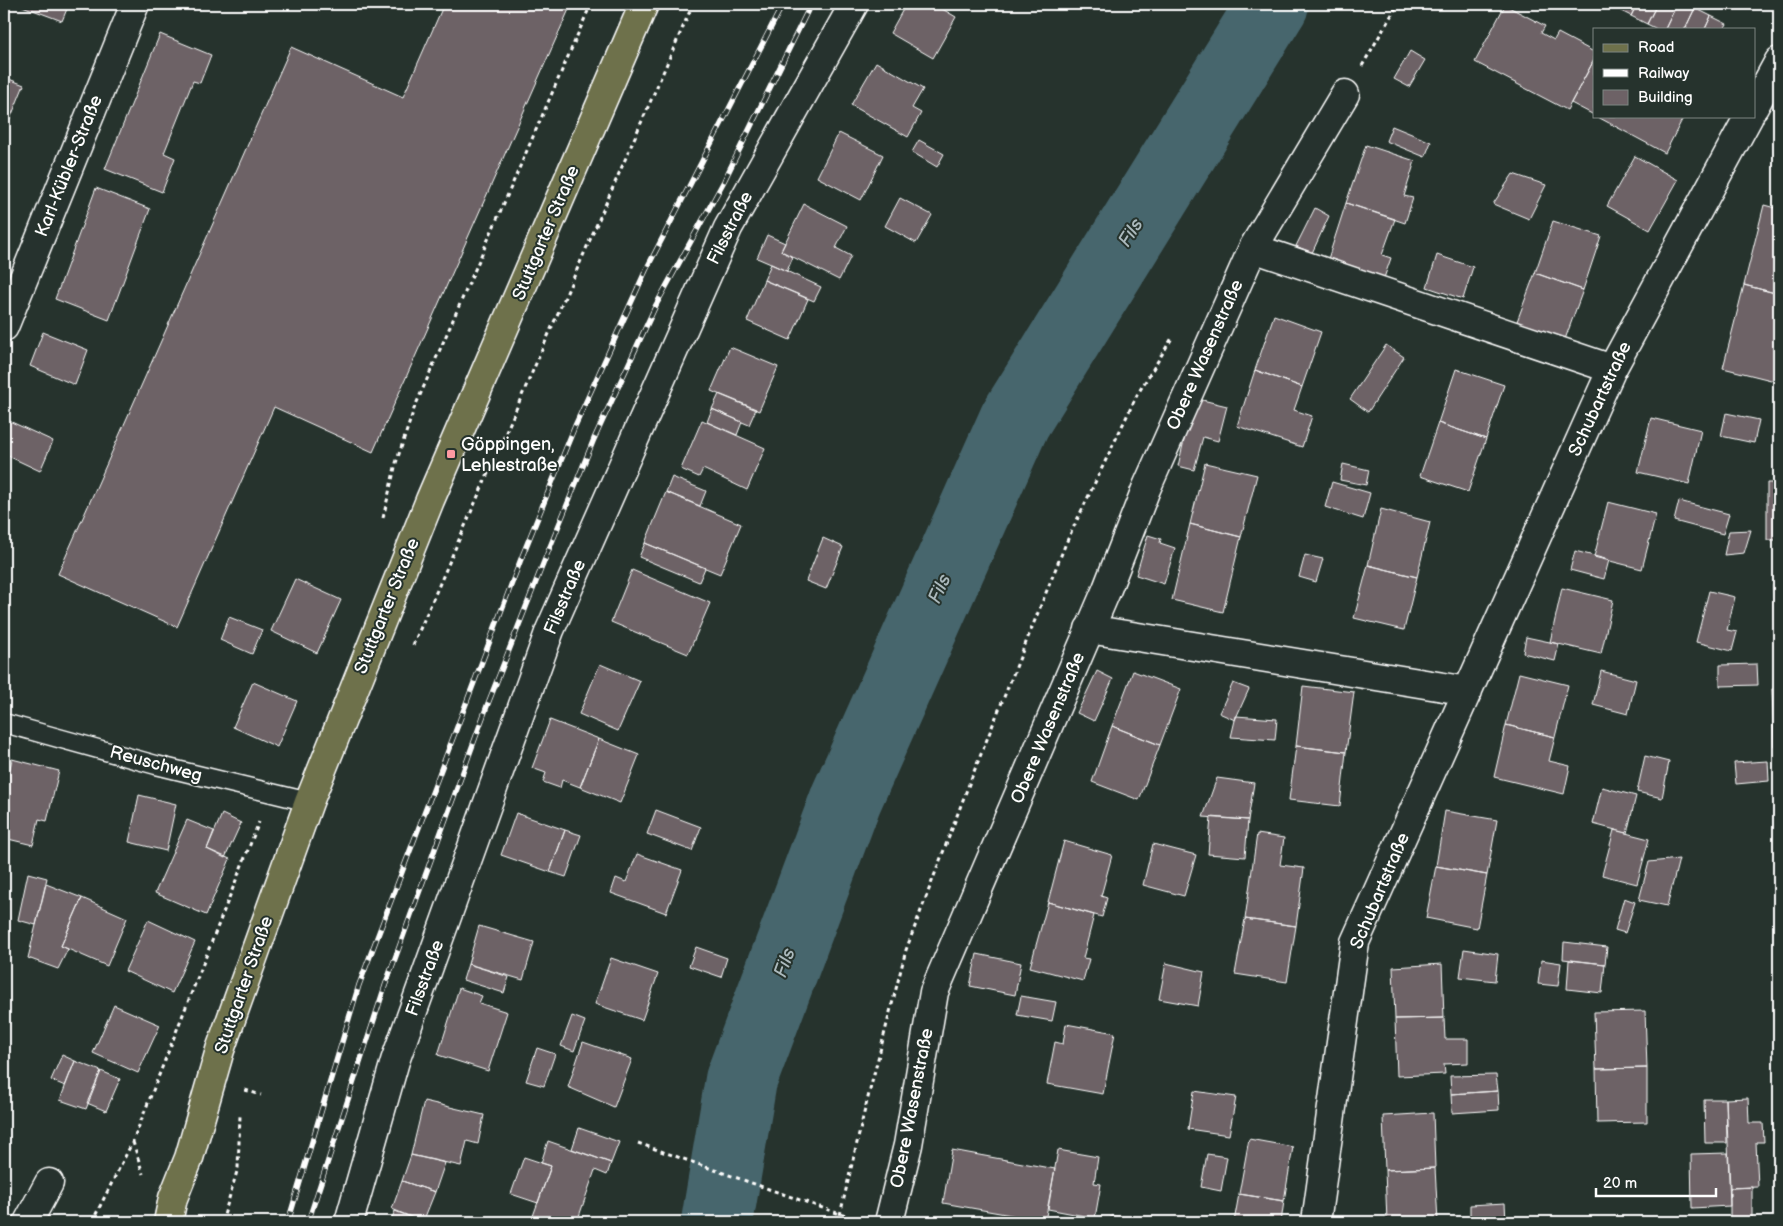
<svg xmlns="http://www.w3.org/2000/svg" width="1783" height="1226" viewBox="0 0 1783 1226" font-family="'Balsamiq Sans',sans-serif">
  <style>
    .lines { fill: none; stroke-linecap: round; stroke-linejoin: round }
    .river { stroke: #47666d; stroke-width: 72 }
    .building { fill: #6d6266; stroke: #fff }
    .lane-casing { stroke: #fff; stroke-width: 21 }
    .street-casing { stroke: #fff; stroke-width: 31 }
    .primary-casing { stroke: #fff; stroke-width: 31 }
    .path { stroke: #fff; stroke-width: 3; stroke-dasharray: 4 4; stroke-linecap: butt }
    .lane { stroke: #26332d; stroke-width: 18 }
    .street { stroke: #26332d; stroke-width: 28 }
    .primary { stroke: #6e714b; stroke-width: 28 }
    .rail-casing { stroke: #fff; stroke-width: 5.5 }
    .rail { stroke: #26332d; stroke-width: 4; stroke-dasharray: 11; stroke-linecap: butt }
    .poi-dot { fill: #ff9aa2; stroke: #26332d; stroke-width: 2 }
    .labels { text-anchor: middle; dominant-baseline: central; stroke-width: 4; stroke-linejoin: round; paint-order: stroke }
    .street-label { font-size: 18px; fill: #fff; stroke: #26332d }
    .poi-label { font-size: 18px; fill: #fff; stroke: #26332d; text-anchor: start }
    .water-label { font-size: 19px; font-style: italic; fill: #acbabd; stroke: #26332d }
  </style>
  <rect width="100%" height="100%" fill="#26332d"/>
  <filter id="ink" filterUnits="userSpaceOnUse"><feTurbulence type="fractalNoise" baseFrequency=".02" numOctaves="2"/><feDisplacementMap in="SourceGraphic" scale="10" xChannelSelector="R" yChannelSelector="G"/><feConvolveMatrix kernelMatrix="1 2 1 2 8 2 1 2 1" color-interpolation-filters="sRGB"/></filter>
  <g filter="url(#ink)">
    <g class="lines">
      <!-- river -->
      <path class="river" d="M717 1222 741 1080 846 799 1015 420 1273 4"/>
    </g>
    <!-- building -->
    <path class="building" d="M17 4H69L62 21Z
      M444 4H563L570 7 373 452 274 407 177 627 58 574 291 47 403 97Z
      M906 4H934L956 17 933 58 890 33Z
      M1617 4H1637L1631 16 1615 8Z
      M1637 4H1657L1647 24 1631 16Z
      M1657 4H1677L1665 29H1657L1647 24Z
      M1677 4H1688L1695 8 1685 29H1665Z
      M1505 5 1545 26 1541 33 1554 40 1558 33 1594 52V60L1567 110 1475 62Z
      M1695 8 1711 16 1705 29H1685Z
      M1711 16 1727 24 1724 29H1705Z
      M160 34 211 55 200 83 193 81 164 153 175 158 162 192 105 169Z
      M1410 51 1425 60 1409 87 1394 79Z
      M1594 60V115L1571 103Z
      M876 62 923 89 912 108 921 113 908 137 851 105Z
      M4 77 24 85 4 134Z
      M1596 116H1684L1665 153Z
      M1392 126 1431 142 1425 157 1386 141Z
      M839 133 883 155 861 200 817 177Z
      M919 140 944 154 937 167 912 152Z
      M1366 145 1415 161 1404 196 1413 198 1405 223 1346 203Z
      M1635 156 1678 180 1650 230 1607 206Z
      M1513 174 1546 185 1529 219 1493 204Z
      M96 188 150 209 109 320 55 299Z
      M900 198 932 215 916 243 885 226Z
      M1346 203 1395 219 1382 255 1391 258 1384 278 1328 259Z
      M804 204 847 226 836 248 851 256 839 280 781 251Z
      M1764 205 1779 209V294L1744 285Z
      M1315 208 1329 216 1312 253 1296 246Z
      M1553 221 1601 236 1583 290 1535 273Z
      M767 235 785 243 781 251 793 257 787 271 757 258Z
      M1437 255 1473 267 1463 299 1427 287Z
      M771 264 821 287 814 301 764 280Z
      M1535 273 1583 290 1564 342 1516 324Z
      M764 280 808 299 790 340 747 321Z
      M1744 285 1779 294V382L1723 368Z
      M1274 315 1321 332 1302 387 1255 370Z
      M43 332 88 350 75 385 30 366Z
      M1386 345 1404 357 1368 412 1350 399Z
      M730 347 778 367 759 411 711 391Z
      M1456 369 1504 385 1486 439 1438 423Z
      M1255 370 1302 387 1294 410 1312 416 1302 447 1237 426Z
      M719 394 756 409 749 425 712 409Z
      M1194 398 1227 406 1218 441 1203 437 1194 470 1178 466Z
      M712 409 742 422 737 435 707 422Z
      M1726 413 1759 420 1754 443 1721 436Z
      M1651 418 1701 430 1689 484 1638 472Z
      M7 420 53 441 40 471 4 454V427Z
      M702 420 765 448 747 490 703 469 699 477 681 469Z
      M1438 423 1486 439 1468 492 1420 476Z
      M1779 431V450L1775 449Z
      M1205 463 1257 475 1241 537 1190 524Z
      M1343 464 1369 470 1366 485 1340 480Z
      M672 477 706 491 700 506 666 492Z
      M1332 482 1370 493 1363 519 1325 507Z
      M1767 483H1779V540H1767Z
      M666 492 741 524 720 574 645 543Z
      M1679 501 1729 514 1723 534 1674 521Z
      M1608 502 1656 514 1642 569 1594 557Z
      M1381 509 1430 522 1417 577 1368 565Z
      M1190 524 1241 537 1223 612 1172 600Z
      M1751 530 1744 553 1724 555 1729 531Z
      M1148 535 1161 539 1160 543 1175 548 1164 584 1136 575Z
      M823 538 843 547 826 589 806 581Z
      M645 543 705 568 699 582 639 557Z
      M1575 551 1609 560 1604 579 1570 570Z
      M1305 555 1323 559 1316 582 1299 577Z
      M1368 565 1417 577 1404 630 1354 618Z
      M632 570 710 603 688 654 611 622Z
      M295 579 341 600 317 653 271 631Z
      M1779 584V641H1775L1773 585Z
      M1562 588 1613 600 1601 654 1550 642Z
      M1709 591 1735 597 1727 630 1737 632 1732 651 1696 642Z
      M229 617 262 630 252 654 220 640Z
      M1526 637 1559 644 1555 661 1523 653Z
      M600 664 640 681 618 731 579 714Z
      M1757 664 1758 685 1720 686V665Z
      M1097 671 1113 679 1094 721 1077 713Z
      M1133 671 1181 689 1160 745 1112 726Z
      M1601 671 1636 680 1628 714 1593 705Z
      M1519 673 1568 685 1555 737 1506 725Z
      M253 682 297 701 277 747 233 727Z
      M1233 683 1249 689 1235 720 1219 713Z
      M1303 686 1354 692 1346 752 1296 746Z
      M1772 689H1779V746H1774Z
      M1236 716 1277 719 1275 740 1231 737Z
      M550 720 599 739 580 787 562 780 560 788 543 782 546 773 532 768Z
      M1506 725 1555 737 1549 761 1570 766 1564 794 1494 777Z
      M1112 726 1160 745 1139 800 1092 782Z
      M599 739 639 755 620 803 580 787Z
      M1296 746 1346 752 1340 806 1289 800Z
      M1645 756 1669 762 1662 798 1637 792Z
      M12 759 59 771 47 821 39 819 33 845 4 838V795Z
      M1768 761 1769 781 1736 784 1734 763Z
      M1217 778 1254 783 1248 820 1203 817Z
      M1776 783H1779V840H1777Z
      M1602 787 1636 796 1627 833 1593 824Z
      M139 795 176 804 166 851 129 842Z
      M656 810 701 827 692 851 647 834Z
      M1445 811 1497 820 1487 875 1436 866Z
      M516 813 565 830 550 872 501 855Z
      M222 814 241 823 225 858 207 849Z
      M1211 817 1248 820 1245 857 1208 854Z
      M187 820 214 831 207 849 230 859 206 915 155 893Z
      M565 830 581 835 566 877 550 872Z
      M1614 830 1649 839 1637 884 1602 875Z
      M1257 834 1284 838 1280 865 1304 868 1296 926 1245 919Z
      M1064 841 1112 855 1101 896 1107 898 1102 917 1048 902Z
      M1153 844 1196 855 1184 896 1143 885Z
      M637 854 682 870 666 913 611 893 616 878 626 882Z
      M1679 859 1667 906 1639 900 1649 862Z
      M1436 866 1487 875 1477 928 1426 918Z
      M28 873 47 878 36 925 18 920Z
      M46 884 82 898 61 946 68 949 58 969 28 958Z
      M82 898 127 918 107 966 61 946Z
      M1624 898 1635 902 1625 933 1615 930Z
      M1048 902 1094 915 1083 958 1089 959 1083 981 1030 967Z
      M1245 919 1296 926 1287 982 1235 974Z
      M148 920 195 942 172 993 125 971Z
      M479 926 534 942 523 980 468 964Z
      M1564 942 1607 947 1605 964 1563 959Z
      M696 947 727 958 721 977 689 966Z
      M1464 949 1498 954 1495 981 1460 977Z
      M977 954 1021 963 1015 995 970 986Z
      M611 958 658 974 642 1020 595 1004Z
      M1541 960 1561 963 1558 986 1538 984Z
      M1569 960 1605 964 1602 993 1567 989Z
      M1166 963 1204 972 1198 1006 1159 999Z
      M468 964 509 977 504 993 463 980Z
      M1442 964 1444 1018 1395 1019 1393 967Z
      M459 988 482 996 479 1003 507 1012 488 1071 438 1055Z
      M1021 996 1056 1002 1052 1021 1017 1015Z
      M114 1005 160 1025 138 1073 93 1053Z
      M1645 1011 1647 1068 1596 1069 1594 1012Z
      M572 1016 585 1021 574 1051 561 1046Z
      M1444 1018 1445 1039H1468V1063L1444 1064 1445 1074 1397 1076 1395 1019Z
      M1066 1024 1115 1033 1103 1094 1047 1084 1055 1042 1063 1044Z
      M583 1042 632 1059 614 1107 568 1087Z
      M537 1048 555 1054 544 1086 526 1081Z
      M62 1055 75 1061 65 1086 51 1080Z
      M75 1061 101 1071 86 1109 60 1100Z
      M1647 1068V1122L1597 1123 1596 1069Z
      M101 1071 120 1079 106 1111 87 1103Z
      M1496 1075 1498 1091 1451 1094 1450 1076Z
      M1194 1091 1236 1097 1229 1135 1188 1129Z
      M1498 1091 1499 1110 1452 1113 1451 1094Z
      M1748 1098 1749 1123H1763L1764 1142H1756L1758 1187 1730 1188 1726 1099Z
      M1704 1099H1726L1727 1143H1705Z
      M424 1101 484 1115 478 1144 467 1141 461 1166 411 1155Z
      M1433 1113 1435 1168 1385 1170 1383 1116Z
      M579 1128 619 1142 611 1163 572 1149Z
      M1249 1139 1293 1147 1284 1201 1239 1194Z
      M548 1141 611 1163 607 1175 595 1170 577 1222H553L533 1216 551 1166 541 1163Z
      M952 1150 1055 1169 1045 1221 943 1203Z
      M1058 1150 1098 1157 1094 1183 1101 1184 1095 1218 1048 1209Z
      M1728 1153 1730 1206 1692 1208 1691 1154Z
      M1207 1154 1227 1157 1221 1191 1201 1187Z
      M411 1155 445 1163 435 1192 402 1181Z
      M524 1157 551 1166 538 1203 511 1194Z
      M1435 1168 1438 1222H1387L1385 1170Z
      M402 1181 435 1192 423 1222 392 1209Z
      M1752 1187V1222H1730V1188Z
      M1239 1194 1284 1201 1281 1222H1234Z
      M1505 1203 1506 1222H1470V1205Z
      M395 1211 423 1222H425H390Z
      M1111 1216 1131 1218V1222H1110Z"/>
    <g class="lines">
      <defs>
        <path id="lane" d="M4 723 156 765 309 802"/>
        <path id="street" d="M1754 107 1779 61
          M1253 248 1612 369
          M4 327 135 4
          M1089 629 1468 691
          M28 1222 49 1183
          M349 1222 395 1061 550 630 728 228 854 4
          M889 1222 908 1145 934 992 1107 589 1146 489 1253 248 1345 94
          M1316 1222 1355 942 1612 369 1749 116"/>
        <path id="primary" d="M168 1222 173 1198 189 1158 220 1050 309 802 430 500 644 4"/>
      </defs>
      <!-- lane casing -->
      <use href="#lane" class="lane-casing"/>
      <!-- street casing -->
      <use href="#street" class="street-casing"/>
      <!-- primary casing -->
      <use href="#primary" class="primary-casing"/>
      <!-- path -->
      <path class="path" d="M1362 66 1398 4
        M383 518 396 463 414 409 591 4
        M413 645 693 4
        M245 1090 261 1095
        M133 1142 143 1174
        M638 1143 854 1219
        M840 1215 864 1113 906 950 969 784 1066 543 1137 395 1172 338
        M92 1222 133 1141 259 822
        M222 1222 238 1168 240 1116"/>
      <!-- lane -->
      <use href="#lane" class="lane"/>
      <!-- street -->
      <use href="#street" class="street"/>
      <!-- primary -->
      <use href="#primary" class="primary"/>
      <defs>
        <path id="rail" d="M288 1222 359 985 521 559 575 426 646 270 783 4
          M308 1222 385 986 487 706 541 569 594 439 656 305 724 181 811 4"/>
      </defs>
      <!-- rail casing -->
      <use href="#rail" class="rail-casing"/>
      <!-- rail -->
      <use href="#rail" class="rail"/>
    </g>
  </g>
  <!-- markers -->
  <rect class="poi-dot" x="446" y="449" width="10" height="10" rx="2.5"/>
  <g class="labels">
    <!-- street labels -->
    <g class="street-label">
      <text transform="translate(69 166) rotate(-68)">Karl-Kübler-Straße</text>
      <text transform="translate(730 228) rotate(-63)">Filsstraße</text>
      <text transform="translate(546 233) rotate(-67)">Stuttgarter Straße</text>
      <text transform="translate(1205 355) rotate(-66)">Obere Wasenstraße</text>
      <text transform="translate(1600 399) rotate(-65)">Schubartstraße</text>
      <text transform="translate(565 597) rotate(-67)">Filsstraße</text>
      <text transform="translate(387 606) rotate(-68)">Stuttgarter Straße</text>
      <text transform="translate(1048 728) rotate(-67)">Obere Wasenstraße</text>
      <text transform="translate(156 764) rotate(15)">Reuschweg</text>
      <text transform="translate(1380 891) rotate(-67)">Schubartstraße</text>
      <text transform="translate(425 978) rotate(-70)">Filsstraße</text>
      <text transform="translate(244 985) rotate(-71)">Stuttgarter Straße</text>
      <text transform="translate(912 1108) rotate(-79)">Obere Wasenstraße</text>
    </g>
    <!-- poi labels -->
    <g class="poi-label">
      <text x="461" y="444">Göppingen,<tspan x="461" dy="21">Lehlestraße</tspan></text>
    </g>
    <!-- water labels -->
    <g class="water-label">
      <text transform="translate(1131 233) rotate(-58)">Fils</text>
      <text transform="translate(940 589) rotate(-66)">Fils</text>
      <text transform="translate(785 963) rotate(-70)">Fils</text>
    </g>
  </g>
  <!-- margin -->
  <rect width="1783" height="1226" fill="none" stroke="#26332d" stroke-width="20"/>
  <rect x="10" y="10" width="1763" height="1206" fill="none" stroke="#fff" stroke-width="2" filter="url(#ink)"/>
  <!-- legend -->
  <rect x="1593" y="28" width="162" height="90" fill="#26332d" stroke="#7d8581"/>
  <rect x="1603" y="44" width="25" height="8" fill="#6e714b" stroke="#7d8581"/>
  <text x="1638" y="52" font-size="15" fill="#ffffff">Road</text>
  <rect x="1603" y="69" width="25" height="8" fill="#ffffff" stroke="#7d8581"/>
  <text x="1638" y="78" font-size="15" fill="#ffffff">Railway</text>
  <rect x="1603" y="90" width="25" height="15" fill="#6d6266" stroke="#7d8581"/>
  <text x="1638" y="102" font-size="15" fill="#ffffff">Building</text>
  <!-- scale -->
  <path d="M1596 1188v8h120v-8" fill="none" stroke="#ffffff" stroke-width="2.5"/>
  <text x="1603" y="1188" font-size="15" fill="#ffffff" stroke="#26332d" stroke-width="4" paint-order="stroke">20 m</text>
</svg>
